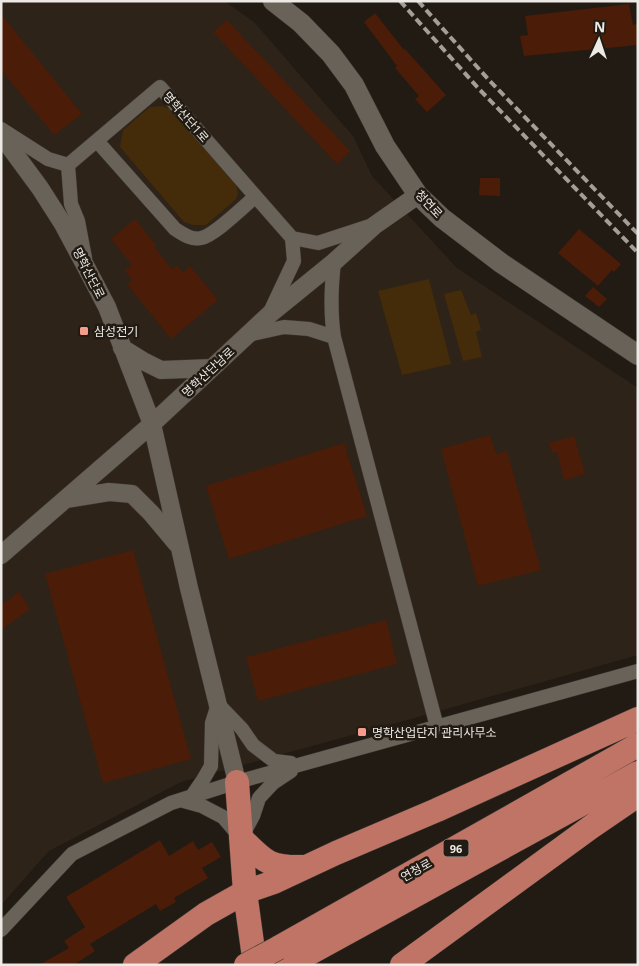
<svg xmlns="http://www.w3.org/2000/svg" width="639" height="966" viewBox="0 0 639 966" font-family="'Noto Sans','Noto Sans KR',sans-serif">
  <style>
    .built { fill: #2e2318 }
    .green { fill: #442b0a }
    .building { fill: #4b1c08 }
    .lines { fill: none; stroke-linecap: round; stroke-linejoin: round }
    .minor-casing { stroke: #3c3834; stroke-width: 15 }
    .tertiary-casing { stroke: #3c3834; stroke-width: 19 }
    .secondary-casing { stroke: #3c3834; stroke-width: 21 }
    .trunk-casing { stroke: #3c3834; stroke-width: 25 }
    .minor { stroke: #696259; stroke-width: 14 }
    .tertiary { stroke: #696259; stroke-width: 18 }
    .secondary { stroke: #696259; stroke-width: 20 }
    .trunk { stroke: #c07466; stroke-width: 24 }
    .rail { stroke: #a39e98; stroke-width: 4; stroke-dasharray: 8 4; stroke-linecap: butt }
    .trunk-bridge-casing { stroke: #3c3834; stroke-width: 25; stroke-linecap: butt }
    .trunk-bridge { stroke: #c07466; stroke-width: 24 }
    .poi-dot { fill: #f49d8d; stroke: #211b14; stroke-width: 2 }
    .labels { text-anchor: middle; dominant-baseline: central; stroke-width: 5; stroke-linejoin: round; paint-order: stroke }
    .shield { fill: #211b14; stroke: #b0aba6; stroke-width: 1 }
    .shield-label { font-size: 11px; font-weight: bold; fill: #ede9e4 }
    .street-label { font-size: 12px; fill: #ede9e4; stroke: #211b14 }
    .poi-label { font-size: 12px; fill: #ede9e4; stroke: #211b14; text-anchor: start }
  </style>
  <rect width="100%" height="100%" fill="#211b14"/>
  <!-- built -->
  <path class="built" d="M1 1H224L254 22 353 136 372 176 457 268 638 388V655L411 719 181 782 49 851 1 905Z"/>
  <!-- green -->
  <path class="green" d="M162 106 170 109 236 185 238 193 236 199 206 225H193L184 222 120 147 123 130 150 107Z
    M429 279 451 364 402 375 378 291Z
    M461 290 471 315 476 313 481 330 476 332 482 357 463 361 444 294Z"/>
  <!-- building -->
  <path class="building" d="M629 4 633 25 638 24V45L524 56 520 36 528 35 525 16Z
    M375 13 404 50 405 49 446 95 427 112 415 99 419 96 395 68 397 66 364 22Z
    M1 14 82 114 54 135 1 70Z
    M227 20 350 151 337 164 213 32Z
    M480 178H500V196L479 195Z
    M135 219 156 245 154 247 172 269 177 265 183 272 190 266 218 300 171 339 127 284 132 280 125 271 132 265 111 239Z
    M579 229 621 264 614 272 612 270 598 286 558 253Z
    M593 287 607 299 599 307 585 296Z
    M490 435 496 454 507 451 541 570 478 586 441 449Z
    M574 436 585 474 564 480 557 452 552 453 549 443Z
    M344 443 367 516 229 559 206 486Z
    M133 550 191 759 103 783 45 574Z
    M19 592 30 609 1 630V605Z
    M386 620 397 664 258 701 246 657Z
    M160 840 169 856 193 841 198 850 212 842 221 857 202 868 208 878 174 898 176 902 160 911 156 904 90 944 95 951 74 965H39L69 948 64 941 85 927 66 897Z"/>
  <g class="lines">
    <defs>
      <path id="minor" d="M1 129 48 159 68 165
        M97 141 175 229C183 234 191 240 201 238 214 236 244 206 255 197
        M68 165 160 87 292 238
        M68 165 71 204 78 221 85 258
        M292 238 318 243 373 225
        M270 312 294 261 292 238
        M248 335 284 327 309 329 334 337C330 311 331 288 334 262
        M334 337 437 727
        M192 796 203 780 211 766 212 723 218 704 242 729 253 745 274 761 291 763
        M180 800 202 806 223 817 241 838 253 816 259 798 273 783 291 771
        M1 930 72 854 171 803 237 782 638 671"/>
      <path id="tertiary" d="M1 135 40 188 63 224 86 267 107 307 152 424 189 588 237 782
        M122 348 143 361 161 370 212 368
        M66 499 109 492 132 494 151 513 177 544
        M1 555 152 424 270 314 334 262 375 225 418 195"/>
      <path id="secondary" d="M273 1 301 23 331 54 354 85 385 146 418 195 442 218 501 263 638 355"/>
      <path id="trunk" d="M237 782 245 892 255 965
        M241 838C265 862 269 868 304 867
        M278 948 638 745
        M135 965 206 914 245 892 274 882 336 853 437 810 638 719
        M288 965 638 773
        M402 965 591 827 638 795"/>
    </defs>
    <!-- minor casing -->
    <use href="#minor" class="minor-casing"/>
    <!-- tertiary casing -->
    <use href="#tertiary" class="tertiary-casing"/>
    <!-- secondary casing -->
    <use href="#secondary" class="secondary-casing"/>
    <!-- trunk casing -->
    <use href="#trunk" class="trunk-casing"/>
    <!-- minor -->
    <use href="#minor" class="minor"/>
    <!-- tertiary -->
    <use href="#tertiary" class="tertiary"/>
    <!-- secondary -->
    <use href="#secondary" class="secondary"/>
    <!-- trunk -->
    <use href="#trunk" class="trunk"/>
    <!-- rail -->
    <path class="rail" d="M400 1 479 89 638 253
      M418 1 488 79 638 234"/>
    <defs>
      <path id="trunk-bridge" d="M246 965 278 948"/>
    </defs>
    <!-- trunk-bridge casing -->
    <use href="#trunk-bridge" class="trunk-bridge-casing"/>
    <!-- trunk-bridge -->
    <use href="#trunk-bridge" class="trunk-bridge"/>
  </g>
  <!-- markers -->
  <g class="poi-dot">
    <rect x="79" y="326" width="10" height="10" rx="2.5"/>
    <rect x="357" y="727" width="10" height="10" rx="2.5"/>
  </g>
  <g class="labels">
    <!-- shield labels -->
    <rect class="shield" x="443.5" y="839.5" width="25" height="17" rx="4"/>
    <g class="shield-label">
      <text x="456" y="848">96</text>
    </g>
    <!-- street labels -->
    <g class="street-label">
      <text transform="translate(186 117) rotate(49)">명학산단1로</text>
      <text transform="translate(429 204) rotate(47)">청연로</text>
      <text transform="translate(89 273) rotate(63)">명학산단로</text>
      <text transform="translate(208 372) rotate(-43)">명학산단남로</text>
      <text transform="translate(416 870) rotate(-29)">연청로</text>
    </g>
    <!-- poi labels -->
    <g class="poi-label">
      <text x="94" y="331">삼성전기</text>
      <text x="372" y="732">명학산업단지 관리사무소</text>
    </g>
  </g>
  <!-- border -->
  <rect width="639" height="966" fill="none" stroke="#ede9e4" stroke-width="5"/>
  <!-- north arrow -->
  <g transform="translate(599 40) rotate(3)" stroke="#211b14" stroke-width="4" paint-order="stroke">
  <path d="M0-4L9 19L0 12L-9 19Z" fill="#ede9e4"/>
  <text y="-8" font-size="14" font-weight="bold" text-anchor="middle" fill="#ede9e4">N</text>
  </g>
</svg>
